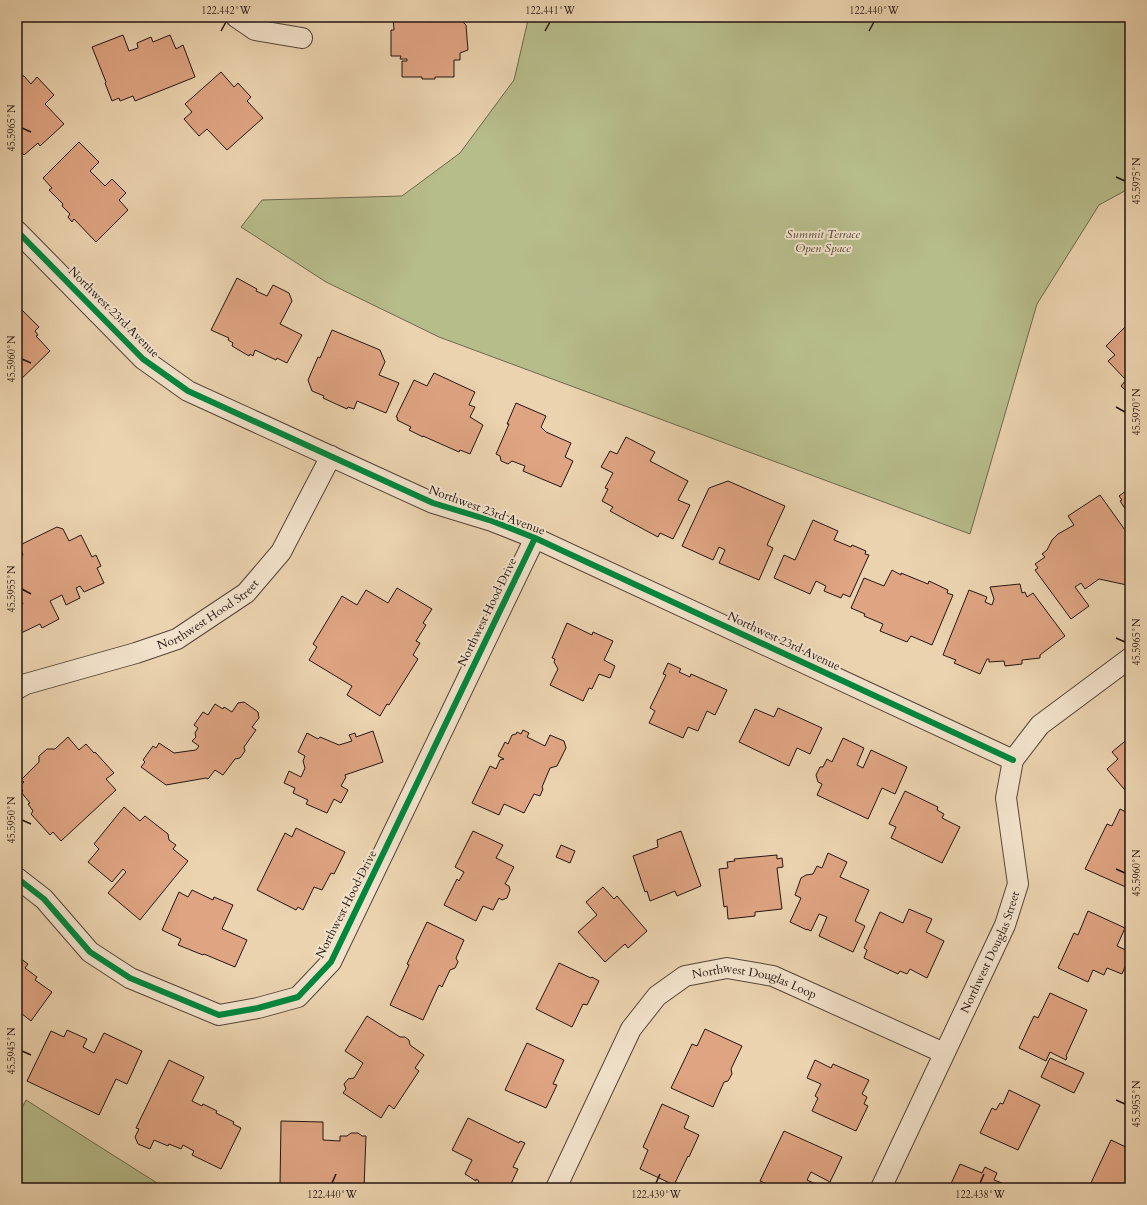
<svg xmlns="http://www.w3.org/2000/svg" width="1147" height="1205" viewBox="0 0 1147 1205" font-family="Cardo,serif">
  <style>
    .green { fill: #b7bc8b; stroke: #6d684e }
    .building { fill: #dfa482; stroke: #231510 }
    .lines { fill: none; stroke-linecap: round; stroke-linejoin: round }
    .minor-casing { stroke: #554438; stroke-width: 22 }
    .minor { stroke: #f2e2cb; stroke-width: 20 }
    .cycleway-casing { stroke: #f2e2cb; stroke-width: 8 }
    .cycleway { stroke: #00873e; stroke-width: 6 }
    .ticks { fill: none; stroke: #231510; stroke-width: 1.5 }
    .labels { text-anchor: middle; dominant-baseline: central; stroke-width: 4; stroke-linejoin: round; paint-order: stroke }
    .park-label { font-size: 12px; font-style: italic; fill: #4f4735; stroke: #f2e2cb }
    .street-label { font-size: 12px; fill: #231510; stroke: #f2e2cb }
    .neatline { fill: none; stroke: #231510; stroke-width: 1.5 }
    .ticks-label { font-size: 10px; text-anchor: middle; fill: #231510 }
  </style>
  <rect width="100%" height="100%" fill="#ebd3af"/>
  <filter id="stains"><feTurbulence type="fractalNoise" baseFrequency=".005" numOctaves="4"/><feColorMatrix values="0 0 0 0 .2 0 0 0 0 .09 0 0 0 0 .02 0 0 0 .5 -.17"/></filter>
  <radialGradient id="worn" r=".72"><stop offset=".6" stop-color="#630" stop-opacity="0"/><stop offset="1" stop-color="#630" stop-opacity=".3"/></radialGradient>
  <!-- green -->
  <path class="green" d="M526 17H1130V188L1099 205 1037 304 970 534 439 337 326 282 241 227 262 200 402 196 460 153 514 80 528 20Z
    M26 1100 165 1188H17V1118Z"/>
  <!-- building -->
  <path class="building" d="M433 17H458L466 25 468 50 460 53V60H454V77H435V79H422V77H402V61H407V59H400L401 56H391V30H394L393 19H412V21H433Z
    M123 35 129 51 138 48 137 43 151 37 153 42 170 35 176 49 183 45 195 77 135 101 133 96 120 101 119 98 112 101 105 83 106 82 92 47Z
    M221 72 234 87 238 83 251 97 247 101 263 118 227 150 207 129 199 136 184 119 192 112 185 104Z
    M17 75 24 76 31 84 37 77 54 95 45 104 64 124 40 146 38 143 24 155 17 147Z
    M79 142 99 162 90 171 105 186 112 179 126 193 119 200 128 210 96 242 74 219 72 222 68 217 70 214 62 206 63 204 49 190 52 188 43 178Z
    M237 278 257 289 256 291 267 296 273 285 289 293 292 301 280 324 302 335 287 363 277 358 276 360 255 350 253 356 250 354 249 356 232 346 233 343 228 340 229 338 211 330Z
    M17 305 39 327 35 331 38 335 36 336 50 351 17 383Z
    M1130 322V395L1121 386 1126 380 1108 361 1115 355 1106 346Z
    M332 330 380 350 385 362 379 375 399 383 386 413 357 401 354 409 348 407 347 409 323 398 324 396 312 391 308 380 318 357 320 358Z
    M434 373 475 392 469 405 475 407 470 417 483 425 470 454 460 450 459 452 423 436V437L409 430 411 427 397 420 398 418 396 417 414 380 427 386Z
    M516 403 546 416 541 427 546 432 571 443 565 457 573 461 561 487 523 471 525 466 512 461 508 464 501 461 500 456 496 454 509 424H507Z
    M626 437 655 452 650 461 688 481 678 500 690 505 673 539 660 533 658 537 630 522 610 511 613 507 602 501 608 489 605 488 613 473 601 467 610 451 617 454Z
    M728 481 785 506 767 545 773 548 759 580 719 563 725 550 719 547 713 560 682 546 709 488Z
    M1130 488V516L1120 501 1122 500 1119 496Z
    M1100 495 1130 537V582L1128 581 1127 585 1099 579 1085 589 1081 583 1075 587 1089 606 1071 619 1035 570 1038 568 1035 564 1045 557 1042 554 1047 550 1052 540 1058 534 1074 525 1068 516Z
    M813 520 838 531 834 540 851 547 852 545 866 551 865 554 869 555 850 597 843 594 841 598 824 591 826 586 816 581 810 594 774 578 784 555 795 560Z
    M57 527 63 529 69 541 81 535 92 557 96 555 101 566 97 568 104 583 84 592 80 586 76 588 80 598 66 605 62 595 50 601 59 619 42 628 40 624 19 634 17 629V607L23 604 17 592V558L23 555 21 549 22 544Z
    M892 570 901 575V573L928 584 929 581 948 590 947 593 953 595 932 645 911 636 907 642 880 631 883 624 864 616 865 614 851 608 864 578 884 586Z
    M1020 584 1022 593 1025 592 1027 597 1033 593 1065 636 1040 655V658L1022 660V664L1005 666 1004 661 989 662V659H987L980 674 954 663 956 660 943 655 969 590 987 597 985 602 992 605 994 599 990 587Z
    M397 588 432 609 423 623 426 625 416 641 420 643 413 655 418 659 389 705 387 704 380 716 347 695 352 686 309 660 317 647 313 644 342 596 357 605 366 590 388 603Z
    M567 623 592 635 593 632 613 641 604 660 615 666 610 678 599 674 592 689 589 688 583 701 550 685 558 669 554 662 555 659 552 658Z
    M668 663 681 669 679 672 690 677 691 674 727 690 715 715 707 711 698 731 688 727 683 738 649 723 655 711 650 708 666 675 663 674Z
    M244 702 258 712 259 718 252 727 256 730 244 747 245 751 240 758 235 759 223 775 215 770 208 779 206 778 166 785 141 767 145 762 143 760 153 746 156 748 159 743 174 753 196 750 199 746 192 741 196 737 195 733 198 728 194 725 203 712 208 715 215 704 223 709 224 707 232 712 238 703Z
    M778 708 822 728 810 754 797 748 789 766 739 742 755 709 774 717Z
    M523 730 529 733 527 737 545 746 550 735 564 741 566 748 557 766 550 768 542 787 543 789 540 796 534 794 524 813 504 804 499 815 472 803 490 766 496 769 500 760 504 759 498 756 505 742 508 744 512 735 516 734 517 732 521 734Z
    M373 731 383 762 345 775V776L346 777 341 786 348 790 341 803 334 799 327 813 306 804 308 800 293 793 295 788 284 783 289 771 301 777 305 768 303 761 305 756 298 752 307 733 318 739 320 737 339 745 352 741 349 735 355 733 356 737Z
    M68 737 79 750 86 744 94 753 95 752 114 773 106 779 116 790 61 841 53 832 50 835 31 814 33 811 28 804 30 803 21 792 23 791 19 786 24 782 21 780 39 762V756L47 749H55Z
    M1130 737V796L1107 769 1118 759 1112 752Z
    M843 738 864 748 857 765 863 768 871 750 907 767 895 794 882 788 868 819 817 795 822 784 818 782 816 775 820 767H823L827 759 832 762Z
    M905 791 938 807 937 810 944 814 942 818 960 827 942 863 891 838 896 827 889 824Z
    M124 807 140 821 145 816 168 834 169 840 176 845 173 849 188 861 140 920 108 893 126 872 123 869 112 882 88 862 99 849 94 844Z
    M1120 809 1130 814V883L1128 888 1085 869 1107 824 1112 826Z
    M296 828 345 852 334 874 331 873 322 890 314 887 303 910 298 907 296 910 257 890 285 833 292 837Z
    M473 831 503 845 496 858 514 867 505 884 509 886 510 890 507 898 502 900 499 898 493 910 483 906 476 921 444 905 457 879 459 881 464 872 455 867Z
    M681 831 701 886 677 896 675 891 650 901 647 891 645 892 633 856 658 847 657 840Z
    M561 845 575 851 570 863 556 857Z
    M828 853 847 862 840 877 869 890 855 921 865 926 853 952 819 936 827 917 819 914 811 931 807 929V930L790 922 801 898 795 895 801 878 806 875 813 874 817 866 822 868Z
    M777 855V859L782 858 783 867 777 868 782 909 755 912V916L728 919 727 906 724 907 719 869 728 868 727 862 735 861 734 859Z
    M603 887 614 899 617 896 647 931 628 948 625 944 605 962 578 932 597 915 586 902Z
    M192 890 213 900 214 897 233 905 222 929 247 940 235 967 204 954 203 955 178 945 181 939 162 930 179 892 188 897Z
    M909 909 932 919 926 932 944 941 927 978 910 969 907 974 900 971 898 974 864 958 867 950 864 948 880 912 903 923Z
    M1088 911 1125 928 1117 946 1130 952V955L1122 974 1107 968 1104 975 1093 970 1088 982 1058 968 1074 933 1078 935Z
    M427 922 464 940 456 958 458 962 455 968 450 970 442 987 439 985 423 1020 390 1005 409 965 407 964Z
    M17 956 28 964 25 968 37 977 35 980 52 992 31 1021 17 1010Z
    M559 963 591 978 592 977 599 981 587 1005 583 1004 572 1027 536 1009Z
    M1050 993 1087 1010 1066 1056 1067 1057 1066 1060 1050 1052 1046 1061 1019 1048 1034 1016 1038 1018Z
    M367 1016 400 1037H405L409 1040 410 1045 424 1055 415 1068 419 1071 394 1109 389 1105 381 1118 343 1093 346 1089 344 1084 348 1079 354 1078 363 1063 345 1051Z
    M705 1029 742 1046 731 1069 732 1074 728 1081 724 1082 713 1107 671 1088 692 1044 697 1046Z
    M67 1030 87 1039 83 1047 94 1053 104 1033 142 1051 127 1084 116 1079 99 1115 27 1081 51 1031 64 1037Z
    M527 1043 564 1060 553 1084 557 1085 546 1108 505 1090Z
    M1050 1058 1084 1073 1074 1093 1041 1077Z
    M169 1060 204 1077 192 1101 202 1106 203 1104 217 1111 216 1113 234 1122 233 1124 241 1128 221 1169 192 1155 194 1151 183 1145 181 1149 169 1144 168 1146 154 1140 150 1149 138 1144 135 1137 139 1129 136 1128Z
    M815 1060 831 1068 833 1064 869 1080 862 1094 867 1097 864 1104 868 1106 856 1131 812 1111 818 1098 815 1096 821 1084 807 1078Z
    M1009 1090 1040 1105 1018 1150 980 1133 992 1108 996 1110 1000 1103 1003 1104Z
    M662 1104 689 1116 684 1128 699 1135 689 1157 688 1156 674 1185 640 1169 648 1150 643 1147Z
    M468 1118 519 1143 520 1141 525 1143 513 1167 518 1169 509 1188H476L479 1181 476 1179V1181L465 1174 472 1160 452 1150Z
    M281 1121 323 1122V1140L340 1141V1136H347L351 1133H358L362 1136H366L364 1188H303V1187L280 1186Z
    M784 1131 842 1157 830 1182 811 1172 807 1180 825 1188H771L772 1186 760 1181Z
    M1111 1140 1130 1149V1188H1092L1089 1187Z
    M960 1164 982 1173 985 1167 997 1173 994 1180 1002 1183 999 1188H949Z"/>
  <g class="lines">
    <defs>
      <g id="minor">
        <path d="M236 17 255 30 302 38"/>
        <path d="M17 231 143 359 188 391 433 503 492 521 535 538 1013 760"/>
        <path id="s1" d="M17 689 26 684 136 653 177 639 246 593 281 552 331 456"/>
        <path d="M17 878 44 899 90 952 130 978 219 1015 258 1008 298 997 331 962 535 538"/>
        <path id="s2" d="M556 1188 631 1029 657 996 685 976 727 968 773 976 944 1053"/>
        <path id="s3" d="M881 1188 1005 925 1018 884 1006 798 1013 760 1040 725 1130 658"/>
      </g>
    </defs>
    <!-- minor casing -->
    <use href="#minor" class="minor-casing"/>
    <!-- minor -->
    <use href="#minor" class="minor"/>
    <defs>
      <path id="cycleway" d="M17 231 143 359 188 391 433 503 492 521 535 538 1013 760
        M17 878 44 899 90 952 130 978 219 1015 258 1008 298 997 331 962 535 538"/>
    </defs>
    <!-- cycleway casing -->
    <use href="#cycleway" class="cycleway-casing"/>
    <!-- cycleway -->
    <use href="#cycleway" class="cycleway"/>
  </g>
  <!-- ticks -->
  <path class="ticks" d="M221 31 226 22M545 31 550 22M869 31 874 22M22 128 31 132M1116 177 1125 181M22 359 31 363M1116 407 1125 412M22 589 31 594M1116 638 1125 642M22 820 31 824M1116 869 1125 873M22 1051 31 1055M1116 1100 1125 1104M332 1183 336 1174M656 1183 660 1174M980 1183 984 1174"/>
  <g class="labels">
    <!-- park labels -->
    <g class="park-label">
      <text x="823" y="234">Summit Terrace<tspan x="823" dy="14">Open Space</tspan></text>
    </g>
    <!-- street labels -->
    <g class="street-label">
      <text transform="translate(114 312) rotate(45)">Northwest 23rd Avenue</text>
      <text transform="translate(487 510) rotate(20)">Northwest 23rd Avenue</text>
      <text stroke="none"><textPath href="#s1" startOffset="207">Northwest Hood Street</textPath></text>
      <text transform="translate(487 612) rotate(-64)">Northwest Hood Drive</text>
      <text transform="translate(784 641) rotate(25)">Northwest 23rd Avenue</text>
      <text transform="translate(346 904) rotate(-63)">Northwest Hood Drive</text>
      <text stroke="none"><textPath href="#s3" startOffset="260">Northwest Douglas Street</textPath></text>
      <text stroke="none"><textPath href="#s2" startOffset="324">Northwest Douglas Loop</textPath></text>
    </g>
  </g>
  <!-- margin -->
  <rect width="1147" height="1205" fill="none" stroke="#ebd3af" stroke-width="44"/>
  <rect x="22" y="22" width="1103" height="1161" class="neatline"/>
  <g class="ticks-label">
    <text x="226" y="14">122.442°W</text>
    <text x="550" y="14">122.441°W</text>
    <text x="874" y="14">122.440°W</text>
    <text transform="translate(11 128) rotate(-90)" y="4">45.5965°N</text>
    <text transform="translate(1136 181) rotate(-90)" y="4">45.5975°N</text>
    <text transform="translate(11 359) rotate(-90)" y="4">45.5960°N</text>
    <text transform="translate(1136 412) rotate(-90)" y="4">45.5970°N</text>
    <text transform="translate(11 589) rotate(-90)" y="4">45.5955°N</text>
    <text transform="translate(1136 642) rotate(-90)" y="4">45.5965°N</text>
    <text transform="translate(11 820) rotate(-90)" y="4">45.5950°N</text>
    <text transform="translate(1136 873) rotate(-90)" y="4">45.5960°N</text>
    <text transform="translate(11 1051) rotate(-90)" y="4">45.5945°N</text>
    <text transform="translate(1136 1104) rotate(-90)" y="4">45.5955°N</text>
    <text x="332" y="1198">122.440°W</text>
    <text x="656" y="1198">122.439°W</text>
    <text x="980" y="1198">122.438°W</text>
  </g>
  <rect width="100%" height="100%" filter="url(#stains)"/>
  <rect width="100%" height="100%" fill="url(#worn)"/>
</svg>
